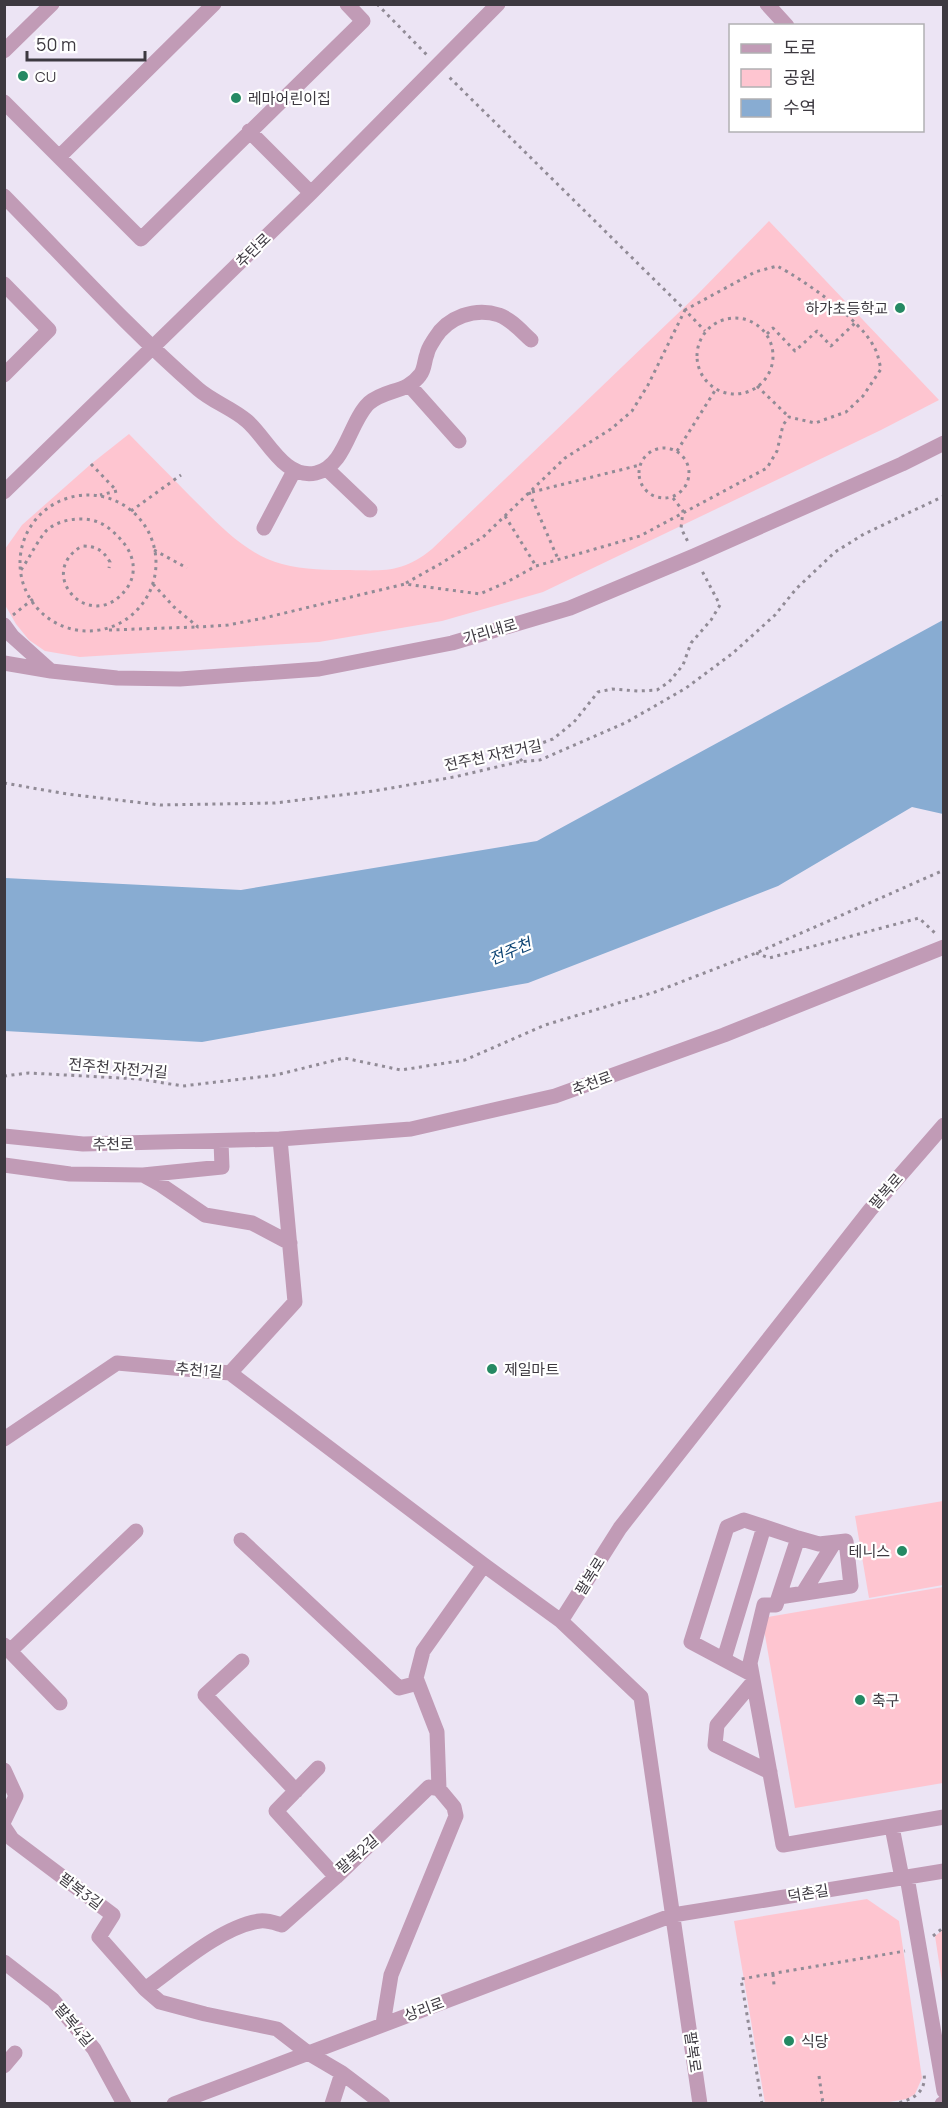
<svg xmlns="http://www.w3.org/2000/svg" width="948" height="2108" viewBox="0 0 948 2108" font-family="Manrope,'Noto Sans KR',sans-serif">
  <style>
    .green { fill: #fec5d0 }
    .water { fill: #88acd2 }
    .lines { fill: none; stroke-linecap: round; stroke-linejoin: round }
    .path { stroke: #918b96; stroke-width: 3; stroke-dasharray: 3 4.5; stroke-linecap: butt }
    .minor { stroke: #c19bb6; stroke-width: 15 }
    .poi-dot { fill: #258963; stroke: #fff; stroke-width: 2 }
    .labels { text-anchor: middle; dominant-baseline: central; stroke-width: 4.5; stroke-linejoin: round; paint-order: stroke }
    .poi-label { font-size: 15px; fill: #3d3940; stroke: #fff; text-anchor: start }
    .street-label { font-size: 15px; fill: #3d3940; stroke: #fff }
    .water-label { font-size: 16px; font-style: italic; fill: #094171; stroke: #fff }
  </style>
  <rect width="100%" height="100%" fill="#ece4f4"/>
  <!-- green -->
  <path class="green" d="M769 221 939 400 881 430 543 592 442 621 319 642 80 657 45 651 29 640 16 624 5 605V549L22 525 91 464 129 434C149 455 170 475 190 496 217 522 244 554 282 564 304 570 328 570 350 570 386 571 404 572 432 549L696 296Z
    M943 1501V1585L869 1598 855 1516Z
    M943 1587V1783L795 1808 762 1618Z
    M867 1899 899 1921 922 2078 915 2094 907 2099 877 2104 765 2103 734 1921Z
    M943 1930V1988L935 1936Z"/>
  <!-- water -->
  <path class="water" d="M943 620V814L912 807 778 886 528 983 202 1042 5 1031V878L241 890 537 841Z"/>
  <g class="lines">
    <!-- path -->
    <path class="path" d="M377 4 427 55
      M697 356a38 38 0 1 1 76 0a38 38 0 1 1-76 0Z
      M767 334 773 328 795 351 817 331 831 346 855 323
      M757 386 789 417
      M639 473a25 25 0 1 1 50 0a25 25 0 1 1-50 0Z
      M677 451 716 389
      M91 464 117 491 100 495
      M529 492 558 559
      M532 492 640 465
      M20 563a68 68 0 1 1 136 0a68 68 0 1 1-136 0Z
      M673 498 683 511 681 528 688 542
      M131 511 181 475
      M505 516 536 566
      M154 550 187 568
      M21 570C30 557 36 543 46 531 58 519 83 516 98 522 109 526 119 537 126 546 134 558 136 572 129 585 95 639 32 575 82 546 96 546 103 550 110 562L109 568
      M406 583 440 564 483 537 565 458 611 429 632 411 648 385 685 310 447 75
      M153 584 174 607 198 627 228 625 264 618 405 584 480 594 507 582 536 566 640 536 767 468 777 451 783 425 789 417 815 423 846 412 863 396 881 369C879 362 878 353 874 347 861 320 804 280 777 266L755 272 685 310 705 331
      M13 615 33 599
      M109 630 196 627
      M520 761 539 744 553 739 574 722 598 692 612 689 638 691 657 690 669 682 683 665 691 643 711 620 720 605 701 569
      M4 783 67 794 160 805 275 803 374 791 454 777 518 762 540 760 627 722 686 688 733 653 775 615 796 589 835 552 864 534 944 496
      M756 953 769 958 919 918 936 934
      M4 1076 29 1073 139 1079 183 1086 276 1075 344 1058 401 1070 465 1060 545 1025 655 992 756 953 944 870
      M933 1936 944 1927
      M773 1974 774 1985
      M819 2076 823 2104
      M762 2104 741 1979 905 1951
      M814 2104 822 2102
      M892 2104C910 2101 927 2094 924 2073"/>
    <!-- minor -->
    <path class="minor" d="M767 4 787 26
      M4 51 52 4
      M4 102 141 239 363 21 347 4
      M249 131 311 193
      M59 157 214 4
      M4 196C68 261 129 329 198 389 213 402 232 408 247 421 267 438 284 480 316 473 346 466 349 422 369 403 385 389 407 393 420 375 425 369 424 361 427 354 428 348 432 343 435 338 448 317 475 307 499 315 512 320 521 331 531 340
      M4 284 49 330 4 375
      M410 386 459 441
      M327 469 370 510
      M4 492 311 193 498 4
      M264 528 294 471
      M4 625 12 636 51 671
      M4 663 51 671 117 678 180 679 319 669 452 643 570 608 694 556 902 464 944 443
      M4 1136 83 1144 280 1139 411 1129 555 1096 724 1035 944 947
      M4 1165 70 1174 143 1175 222 1167 221 1142
      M143 1175 161 1185 205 1215 252 1223 290 1243
      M230 1373 484 1565 561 1621 641 1697 700 2104
      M4 1439 117 1363 230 1373 295 1302 280 1139
      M241 1540 399 1688 418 1683
      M803 1593 834 1543
      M779 1597 851 1586 846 1541 819 1544 798 1538
      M561 1621 620 1528 870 1210 944 1125
      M4 1645 60 1703
      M10 1651 136 1531
      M724 1659 764 1527
      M242 1661 205 1695 296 1791
      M751 1674 691 1642 727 1527 744 1520 798 1538 776 1605H764L750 1663 783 1845 944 1817
      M753 1682 717 1725 715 1745 770 1772
      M318 1768 276 1811 336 1877 429 1787 439 1789 454 1807 456 1816 391 1975 383 2024
      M4 1770 16 1796 4 1821
      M439 1789 437 1732 416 1678 423 1651 484 1565
      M4 1827 12 1839 113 1915 99 1937 145 1989 160 2002 205 2014 277 2029 308 2053 342 2073 383 2104
      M892 1827 902 1878
      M907 1877 944 2091
      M4 1962 53 2000 94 2049 124 2104
      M145 1989C176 1967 222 1926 260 1921 267 1920 275 1923 282 1925L336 1877
      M4 2066 15 2053
      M174 2104 673 1915 944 1871
      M332 2104 342 2073
      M942 2104 944 2103"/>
  </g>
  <!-- markers -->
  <g class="poi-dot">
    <circle cx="23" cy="76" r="6"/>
    <circle cx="236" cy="98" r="6"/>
    <circle cx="900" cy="308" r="6"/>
    <circle cx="492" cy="1369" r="6"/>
    <circle cx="902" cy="1551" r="6"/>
    <circle cx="860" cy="1700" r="6"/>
    <circle cx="789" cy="2041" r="6"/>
  </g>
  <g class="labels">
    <!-- poi labels -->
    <g class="poi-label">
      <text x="35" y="76">CU</text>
      <text x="248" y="98">레마어린이집</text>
      <text x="888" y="308" text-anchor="end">하가초등학교</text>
      <text x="504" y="1369">제일마트</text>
      <text x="890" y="1551" text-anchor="end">테니스</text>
      <text x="872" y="1700">축구</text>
      <text x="801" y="2041">식당</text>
    </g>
    <!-- street labels -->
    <g class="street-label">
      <text transform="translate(253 250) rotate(-44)">추탄로</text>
      <text transform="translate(490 631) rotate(-16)">가리내로</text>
      <text transform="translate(493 755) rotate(-12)">전주천 자전거길</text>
      <text transform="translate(118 1068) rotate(5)">전주천 자전거길</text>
      <text transform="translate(592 1083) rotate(-20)">추천로</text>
      <text transform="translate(113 1144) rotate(-1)">추천로</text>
      <text transform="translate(886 1191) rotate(-49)">팔복로</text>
      <text transform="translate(199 1370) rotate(5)">추천1길</text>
      <text transform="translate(590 1576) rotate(-58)">팔복로</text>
      <text transform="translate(357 1854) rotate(-41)">팔복2길</text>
      <text transform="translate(81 1891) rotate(37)">팔복3길</text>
      <text transform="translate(808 1893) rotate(-9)">덕촌길</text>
      <text transform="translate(424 2009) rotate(-20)">상리로</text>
      <text transform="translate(74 2025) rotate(50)">팔복4길</text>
      <text transform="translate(693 2052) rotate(82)">팔복로</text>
    </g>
    <!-- water labels -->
    <g class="water-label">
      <text transform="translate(510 951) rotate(-23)">전주천</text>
    </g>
  </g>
  <!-- border -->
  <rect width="948" height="2108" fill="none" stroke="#3d3940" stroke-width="12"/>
  <!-- legend -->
  <rect x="729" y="24" width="195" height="108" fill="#ffffff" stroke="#b1b0b3" stroke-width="1.5"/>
  <rect x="741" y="44" width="30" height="9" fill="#c19bb6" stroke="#b1b0b3" stroke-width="1.5"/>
  <text x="783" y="54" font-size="18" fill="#3d3940">도로</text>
  <rect x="741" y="69" width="30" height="18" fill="#fec5d0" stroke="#b1b0b3" stroke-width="1.5"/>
  <text x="783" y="84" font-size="18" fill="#3d3940">공원</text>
  <rect x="741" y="99" width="30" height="18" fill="#88acd2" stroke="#b1b0b3" stroke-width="1.5"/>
  <text x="783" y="114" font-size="18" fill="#3d3940">수역</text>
  <!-- scale -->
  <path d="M27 51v9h118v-9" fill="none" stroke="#3d3940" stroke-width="3"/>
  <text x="36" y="51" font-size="18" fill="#3d3940" stroke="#ffffff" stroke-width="4.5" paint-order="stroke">50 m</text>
</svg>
